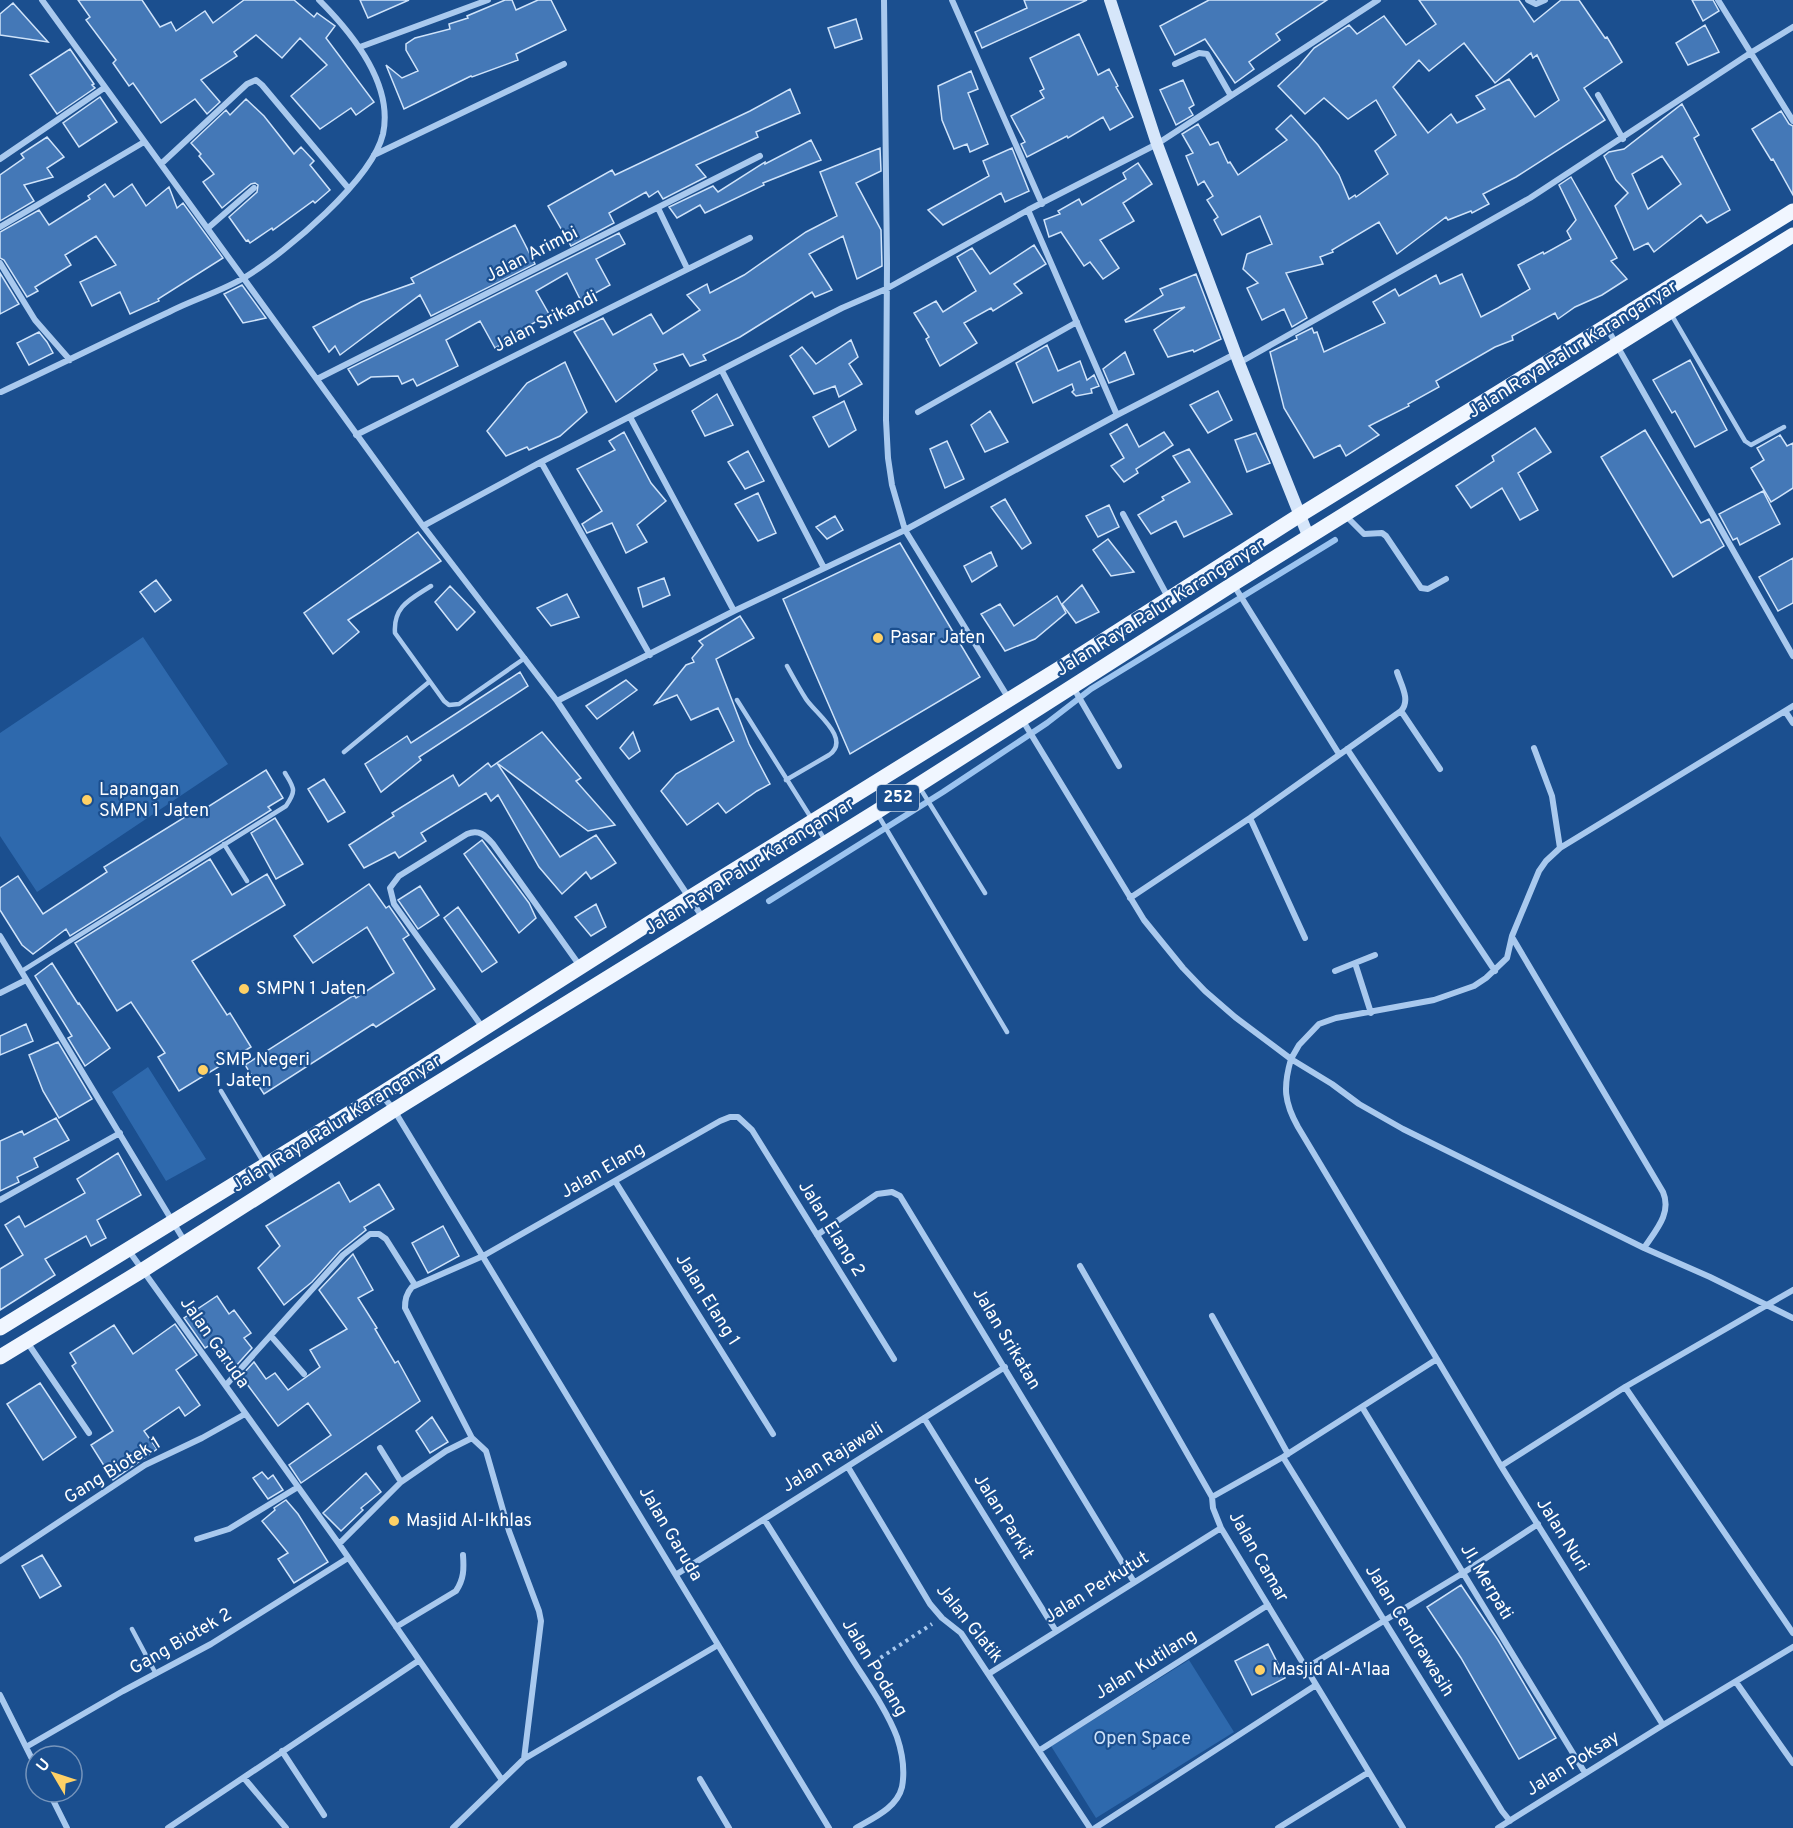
<svg xmlns="http://www.w3.org/2000/svg" width="1793" height="1828" font-family="Overpass,sans-serif">
<style>
.green{fill:#2e69ad}
.lines{fill:none;stroke-linecap:round;stroke-linejoin:round}
.stream{stroke:#9cc4f0;stroke-width:6}
.building{fill:#4478b7;stroke:#cfe3fa;stroke-width:1.5;fill-rule:evenodd}
.path{stroke:#a9c9ee;stroke-width:4;stroke-dasharray:3 4.5;stroke-linecap:butt}
.lane{stroke:#a9c9ee;stroke-width:4.5}
.street{stroke:#a9c9ee;stroke-width:6}
.secondary{stroke:#d6e6fa;stroke-width:12}
.primary{stroke:#f0f6ff;stroke-width:15}
.poi-dot{fill:#ffd166;stroke:#1b4f8f;stroke-width:2}
.labels{text-anchor:middle;dominant-baseline:central;stroke-width:4.5;stroke-linejoin:round;paint-order:stroke}
.shield{fill:#1b4f8f;stroke:#bbcadd;stroke-width:1.5}
.shield-label{font-size:16px;font-weight:bold;fill:#fff}
.street-label{font-size:18px;fill:#fff;stroke:#1b4f8f}
.poi-label{font-size:18px;fill:#fff;stroke:#1b4f8f;text-anchor:start}
.park-label{font-size:18px;fill:#cfe3fa;stroke:#1b4f8f}
</style>
<rect width="100%" height="100%" fill="#1b4f8f"/>
<path class="green" d="M143 637 228 764 37 892 0 836V733Z
M148 1067 206 1159 166 1181 112 1092Z
M1189 1660 1234 1732 1096 1818 1051 1746Z"/>
<g class="lines">
<path class="stream" d="M769 901 943 792 1047 723 1091 689 1335 540"/>
</g>
<path class="building" d="M78 0H142L160 27 171 22 176 31 205 11 213 23 244 0H294L314 17 317 13 335 26 326 38 374 102 356 115 351 108 320 129 291 96 327 65 300 38 282 58 256 35 234 52 237 56 201 80 220 102 207 114 195 99 161 123 133 83 129 86 113 63 116 60 86 20 90 17Z
M360 0H409L368 18Z
M505 0H512L516 10 538 0H551L566 30 516 54 518 60 472 77 471 76 404 109 386 65 402 78 418 71 406 50V44L415 38 450 29 449 24 468 18 467 16Z
M1024 0H1087L982 48 975 32 1027 8Z
M1209 0H1327L1276 34 1280 40 1249 62 1254 69 1235 83 1205 39 1175 55 1160 26Z
M1419 0H1519L1534 22 1561 0H1579L1605 38 1607 37 1622 62 1584 88 1605 120 1516 177 1483 194 1489 204 1472 213 1471 211 1448 220 1446 217 1397 254 1379 222 1332 250 1333 252 1320 257 1323 264 1286 273 1307 318 1292 327 1284 309 1262 320 1247 288 1258 283 1243 269 1247 254 1272 244 1260 216 1222 235 1214 220 1218 217 1207 200 1213 196 1204 181 1198 185 1186 156 1193 153 1182 134 1198 124 1210 145 1218 142 1228 163 1230 162 1238 175 1287 140 1276 129 1291 115 1318 145 1339 175 1349 199 1355 195 1356 197 1388 174 1375 151 1396 135 1376 100 1348 119 1324 98 1305 114 1278 86 1299 66 1314 48 1349 25 1357 34 1384 16 1406 45 1436 24ZM1464 43 1495 83 1531 53 1533 58 1537 55 1559 100 1535 117 1509 79 1476 96 1485 109 1457 123 1451 114 1428 133 1393 87 1419 60 1429 71Z
M1692 0H1713L1719 11 1703 21Z
M13 3 48 42 0 35V14Z
M856 19 862 39 835 48 828 28Z
M1705 25 1719 52 1688 65 1676 43Z
M1079 34 1098 75 1109 69 1118 86 1116 87 1133 117 1110 130 1103 117 1068 138 1067 136 1027 157 1021 144 1025 142 1011 116 1044 98 1040 91 1044 89 1030 58Z
M70 49 94 84 92 85 95 88 57 114 30 75Z
M971 71 978 89 968 93 988 144 970 152 967 144 954 149 942 120 938 86Z
M1183 80 1194 105 1189 108 1193 115 1176 125 1160 90Z
M790 89 800 113 756 132 758 137 696 165 706 177 663 199 658 191 649 197 646 192 609 213 614 223 571 246 548 206 612 170 615 175 750 111Z
M100 97 117 122 79 147 63 123Z
M246 99 264 116 294 154 301 147 314 161 310 165 330 190 315 203 313 201 273 230 272 228 250 243 248 240 246 241 229 217 257 192 258 185 255 183 251 184 222 208 203 182 214 174 199 156 201 154 191 143 226 110 230 115Z
M1682 104 1699 135 1694 138 1730 210 1707 223 1701 215 1654 252 1648 243 1634 250 1615 206 1628 193 1616 180 1604 156 1609 152 1624 149ZM1662 156 1681 184 1648 209 1632 174Z
M1781 111 1789 124 1793 126V195L1773 159 1771 160 1752 129Z
M47 137 64 157 47 168 53 177 24 185 34 201 0 221V175L24 158 21 154Z
M811 140 821 160 763 183 764 185 705 213 700 205 677 218 669 207 713 186 718 192 765 162V164Z
M880 148 881 171 856 183 881 230 882 266 857 279 843 236 809 254 832 290 815 297 812 292 740 337 703 355 706 360 690 366 683 354 654 364 657 370 616 402 574 332 603 318 613 335 651 314 663 334 700 310 687 295 707 284 710 293 744 275 806 232 837 216 820 172Z
M1012 148 1029 191 1005 202 1001 193 943 225 928 210 989 176 983 161Z
M1138 163 1152 184 1123 203 1134 221 1100 240 1119 268 1103 279 1090 262 1084 266 1061 232 1049 237 1044 220 1060 214 1058 211 1079 199 1082 205 1126 179 1123 173Z
M1571 177 1617 258 1611 261 1627 279 1602 295 1575 307 1558 319 1555 313 1512 336 1513 340 1495 347 1436 381 1439 387 1408 404 1409 406 1369 426 1379 435 1346 456 1340 445 1314 458 1284 408 1270 352 1297 339 1296 336 1312 328 1314 333 1317 332 1324 352 1385 323 1373 302 1395 289 1399 296 1436 275 1440 284 1462 274 1481 317 1498 308 1530 289 1518 265 1543 252 1544 254 1571 239 1567 231 1576 220 1559 185Z
M105 184 114 197 132 184 146 206 169 187 177 208 183 203 223 258 158 299 159 301 130 314 120 292 92 306 80 282 116 265 96 236 65 255 71 265 35 287 38 291 27 297 4 260 0 258V232L39 210 49 225 90 199 88 196Z
M515 225 535 264 431 316 420 295 340 355 335 346 329 352 313 327 361 302 414 283 411 278Z
M619 233 625 244 596 259 610 285 581 301 567 273 536 291 549 314 520 331 521 333 495 348 480 321 446 340 458 366 417 386 413 379 402 384 398 376 371 377 358 385 348 369Z
M1034 245 1046 264 1014 284 1022 293 993 311 991 308 964 323 977 343 940 366 926 339 929 337 914 313 936 301 943 312 976 291 957 257 972 248 990 274Z
M0 273 19 304 0 314Z
M1196 274 1221 339 1194 352 1193 350 1168 357 1154 330 1185 307 1126 322 1125 320 1163 295 1160 289Z
M242 285 266 318 243 323 224 294Z
M39 332 47 342 53 353 29 365 17 343Z
M851 340 858 357 849 364 862 384 839 397 835 386 814 394 790 356 802 347 816 364Z
M1047 345 1058 371 1080 361 1087 380 1094 375 1099 386 1091 389 1092 393 1076 396 1072 392 1074 390 1072 384 1033 403 1016 363Z
M1125 352 1134 374 1109 383 1103 369Z
M1690 360 1727 430 1695 447 1675 411 1672 413 1653 380Z
M565 362 587 412 560 436 529 450 527 447 506 456 487 431 527 383Z
M1218 391 1232 420 1208 433 1190 405Z
M717 394 733 425 705 436 692 411Z
M844 401 856 430 829 447 813 417Z
M990 411 1008 442 985 452 971 425Z
M1127 424 1139 447 1164 432 1173 445 1136 469 1138 473 1124 482 1111 466 1124 458 1110 434Z
M1535 428 1551 452 1518 473 1538 510 1520 520 1502 488 1471 508 1456 486 1494 461 1492 456Z
M1645 430 1701 523 1709 519 1724 546 1673 577 1601 457Z
M624 432 651 483 666 501 637 525 647 542 626 553 612 523 587 533 582 524 602 511 577 469 615 450 609 441Z
M1256 433 1270 463 1247 472 1235 440Z
M1780 435 1787 446 1793 443V488L1771 502 1751 468 1764 460 1757 448Z
M947 441 964 479 945 488 930 449Z
M1189 449 1232 514 1184 537 1176 521 1151 534 1138 515 1164 500 1162 497 1190 482 1173 456Z
M748 451 764 481 745 489 728 462Z
M1763 491 1780 524 1740 545 1737 538 1733 540 1719 514Z
M758 493 776 533 758 541 735 504Z
M1005 499 1031 543 1022 549 991 507Z
M1109 505 1119 527 1098 537 1086 516Z
M835 516 843 530 827 539 816 527Z
M418 532 441 561 348 620 359 632 333 654 304 613Z
M1108 539 1134 572 1111 576 1093 550Z
M900 543 980 677 850 754 783 599Z
M991 552 997 566 972 582 964 566Z
M1793 558V603L1778 611 1759 577Z
M664 578 670 595 643 607 638 588Z
M156 580 171 600 155 612 140 592Z
M1082 585 1099 612 1076 623 1062 604Z
M450 586 475 612 457 630 435 602Z
M567 594 579 617 551 626 537 608Z
M1057 596 1066 613 1035 639 1005 651 981 614 1000 604 1014 626Z
M740 616 754 638 716 659 749 744 770 784 757 791 726 813 718 803 687 825 661 791 676 774 734 741 718 708 691 720 677 695 655 704 686 665 694 662 692 658 703 645 699 641Z
M520 672 528 686 419 757 421 760 381 792 365 764 407 736 411 743Z
M626 680 637 690 597 719 586 706Z
M542 732 581 778 576 781 615 825 588 831 497 763 560 857 596 835 616 863 591 879 586 872 562 894 539 867 498 795 491 801 486 793 421 833 426 841 399 858 395 852 364 868 349 845 394 816 392 813 453 775 459 786 488 763 491 767Z
M633 732 640 751 629 759 620 748Z
M266 770 283 798 268 807 271 810 70 936 66 929 33 954 22 945 0 910V888L18 876 43 914 107 872 104 867 201 807 203 810Z
M324 779 345 812 328 822 308 789Z
M275 818 303 864 276 879 251 833Z
M482 840 529 903 536 918 519 933 464 854Z
M210 859 232 895 267 874 285 905 192 961 227 1015 230 1013 251 1047 179 1091 158 1057 165 1053 131 1002 117 1011 75 943Z
M369 884 386 908 389 906 409 935 403 939 435 989 376 1027 373 1024 264 1094 245 1065 354 995 356 998 394 973 367 927 313 963 294 936Z
M420 886 439 915 418 929 398 900Z
M596 904 606 927 591 936 575 917Z
M458 907 497 962 482 972 444 918Z
M52 963 78 1004 79 1003 110 1048 85 1066 68 1038 72 1036 35 976Z
M26 1024 33 1041 0 1055V1036Z
M58 1042 92 1099 59 1118 43 1091 29 1055Z
M56 1118 69 1140 34 1158 38 1167 17 1177 19 1182 0 1191V1141L22 1131 24 1135Z
M118 1153 141 1195 97 1220 106 1238 91 1246 86 1236 45 1259 55 1275 0 1310V1269L23 1255 5 1225 19 1216 25 1227 85 1193 77 1179Z
M339 1182 350 1202 379 1184 394 1209 364 1227 366 1230 340 1251 312 1282 284 1305 258 1268 280 1246 266 1226Z
M443 1226 459 1256 428 1273 412 1243Z
M353 1254 373 1290 358 1298 377 1328 375 1329 395 1363 398 1361 420 1401 301 1483 289 1465 331 1435 308 1403 278 1426 241 1376 254 1362 266 1379 275 1373 288 1390 320 1367 310 1350 347 1329 319 1290Z
M217 1296 229 1314 234 1310 251 1333 244 1338 252 1348 234 1368 232 1365 228 1368 210 1345 205 1348 184 1318Z
M175 1324 197 1355 176 1370 200 1405 185 1416 179 1407 144 1431 157 1449 113 1480 91 1445 113 1431 72 1366 76 1363 70 1353 114 1325 133 1354Z
M40 1383 76 1437 43 1460 7 1404Z
M432 1417 448 1442 430 1453 416 1431Z
M262 1472 268 1479 273 1475 283 1490 268 1499 253 1478Z
M366 1473 381 1492 361 1508 363 1510 341 1531 323 1513Z
M286 1500 298 1514 328 1562 294 1583 278 1559 288 1553 262 1521 275 1510 274 1508Z
M42 1555 61 1586 40 1598 22 1566Z
M1461 1585 1498 1640 1556 1738 1519 1759 1461 1658 1427 1607Z
M1268 1644 1285 1678 1252 1695 1235 1661Z"/>
<g class="lines">
<path class="path" d="M868 1666 932 1624"/>
<path class="lane" d="M1671 314 1745 441 1751 445 1784 427
M431 586C411 599 393 606 395 633L444 701 449 705 459 704 525 658
M737 700 825 840
M344 752 429 682
M786 780 829 755C852 739 815 713 806 699 799 688 793 677 787 666
M920 788 985 893
M878 815 1007 1032
M224 844 247 881
M22 971 286 806C297 790 294 788 285 773
M221 1091 275 1182
M132 1629 156 1674"/>
<path class="street" d="M42 0 423 526 557 701 703 918
M884 0 887 263 886 420 888 458 892 485 905 530 1009 699
M952 0 1042 204
M1528 0 1536 4 1545 0
M1718 0 1793 121
M360 47 488 0
M1175 64 1199 53 1207 54 1231 96
M1598 95 1623 139
M374 155 564 64
M0 159 104 88
M161 164 247 84 256 80 262 85 349 189
M658 208 687 268
M1028 210 1117 415
M0 227 144 142
M208 228 254 188
M0 263 35 320 70 360
M1607 328 1793 656
M1239 363 1530 198 1752 52 1793 27
M722 371 824 568
M317 379 760 156
M1 392C57 366 113 338 169 312 194 299 223 291 247 276 287 251 372 180 383 134 394 83 351 32 319 0
M918 412 1077 322
M630 417 734 611
M356 435 750 238
M541 462 650 655
M1123 514 1169 599
M1346 516 1364 534 1382 533 1386 536 1421 588 1428 589 1446 579
M423 526 541 462 842 308 886 289 1028 210 1157 144 1378 0
M1233 584 1339 754
M1073 687 1119 766
M557 701 734 611 905 530 1117 415 1235 354
M1793 706 1560 848 1546 861 1539 871 1512 936 1507 958 1486 978 1474 986 1434 1000 1336 1018 1319 1024 1299 1045 1291 1059 1332 1084 1359 1104 1403 1129 1644 1248 1710 1277 1793 1318
M1401 711 1440 769
M1785 711 1793 723
M1023 721 1144 920 1183 968 1205 991 1235 1017 1291 1059C1283 1087 1284 1102 1298 1127L1501 1466 1663 1725
M1534 748 1552 796 1560 848
M1347 749 1495 971
M1250 818 1305 938
M1130 898 1250 818 1401 711C1411 700 1401 685 1397 672
M0 936 185 1242
M1512 937 1663 1192C1672 1213 1656 1230 1644 1248
M1355 963 1371 1013
M1335 971 1375 955
M0 993 26 980
M483 1028 394 904 390 888 399 876 467 834C479 829 485 835 493 844L580 966
M381 1094 394 1110 829 1828
M615 1181 773 1434
M0 1200 120 1133
M817 1235 877 1194 892 1192 900 1196 1134 1582
M129 1251 339 1544 502 1780
M1080 1266 1212 1497 1213 1508 1221 1528 1403 1828
M1212 1316 1288 1454
M271 1336 304 1374
M27 1342 89 1433
M226 1385 343 1255 370 1234H379L386 1239 415 1285
M1625 1387 1793 1633
M1362 1407 1585 1773
M924 1418 1056 1631
M380 1448 401 1482
M1283 1457 1502 1811 1510 1821
M1501 1466 1625 1387 1793 1290
M848 1467 930 1604 942 1618 961 1633 1090 1828
M1212 1497 1283 1457 1437 1359
M764 1519C792 1564 821 1609 849 1654 865 1680 886 1708 897 1737 902 1752 905 1771 902 1787 897 1808 873 1818 856 1828
M197 1539 229 1529 298 1487
M339 1544 401 1482 446 1451 472 1438
M0 1561 145 1465 202 1438 245 1414
M677 1574 1005 1367
M396 1627 456 1591C464 1579 464 1569 463 1555
M1306 1668 1463 1573 1538 1524
M990 1673 1221 1528
M1736 1682 1793 1763
M0 1695 36 1767
M26 1747 123 1691 211 1644 348 1558
M1040 1750 1268 1605
M282 1751 324 1815
M524 1759 541 1621 539 1611 509 1531 486 1451 472 1438 405 1308C405 1300 406 1294 412 1287L483 1256 720 1121 730 1117H738L752 1130 894 1359
M244 1778 286 1828
M700 1779 729 1828
M49 1792 67 1828
M168 1828 418 1661
M453 1828 524 1759 718 1645
M1095 1828 1316 1685
M1278 1828 1369 1772
M1498 1828 1663 1725 1793 1647"/>
<path class="secondary" d="M1110 0 1157 144 1239 363 1309 538"/>
<path class="primary" d="M0 1328 381 1094 689 898 1060 668 1300 515 1793 211
M0 1357 143 1270 394 1110 876 812 1233 584 1793 235"/>
</g>
<g class="poi-dot">
<circle cx="878" cy="638" r="6"/>
<circle cx="87" cy="800" r="6"/>
<circle cx="244" cy="989" r="6"/>
<circle cx="203" cy="1070" r="6"/>
<circle cx="394" cy="1521" r="6"/>
<circle cx="1260" cy="1670" r="6"/>
</g>
<g class="labels">
<rect class="shield" x="877" y="785" width="42" height="26" rx="4.5"/>
<g class="shield-label">
<text x="898" y="798">252</text>
</g>
<g class="street-label">
<text transform="translate(532 255) rotate(-27)">Jalan Arimbi</text>
<text transform="translate(546 322) rotate(-27)">Jalan Srikandi</text>
<text transform="translate(1573 350) rotate(-32)">Jalan Raya Palur Karanganyar</text>
<text transform="translate(1161 608) rotate(-32)">Jalan Raya Palur Karanganyar</text>
<text transform="translate(750 867) rotate(-32)">Jalan Raya Palur Karanganyar</text>
<text transform="translate(337 1124) rotate(-32)">Jalan Raya Palur Karanganyar</text>
<text transform="translate(603 1171) rotate(-30)">Jalan Elang</text>
<text transform="translate(831 1229) rotate(58)">Jalan Elang 2</text>
<text transform="translate(707 1300) rotate(58)">Jalan Elang 1</text>
<text transform="translate(1006 1339) rotate(59)">Jalan Srikatan</text>
<text transform="translate(214 1343) rotate(55)">Jalan Garuda</text>
<text transform="translate(833 1458) rotate(-32)">Jalan Rajawali</text>
<text transform="translate(113 1471) rotate(-32)">Gang Biotek 1</text>
<text transform="translate(1003 1517) rotate(58)">Jalan Parkit</text>
<text transform="translate(670 1534) rotate(59)">Jalan Garuda</text>
<text transform="translate(1562 1535) rotate(58)">Jalan Nuri</text>
<text transform="translate(1258 1557) rotate(60)">Jalan Camar</text>
<text transform="translate(1486 1582) rotate(59)">Jl. Merpati</text>
<text transform="translate(1097 1588) rotate(-32)">Jalan Perkutut</text>
<text transform="translate(969 1624) rotate(51)">Jalan Glatik</text>
<text transform="translate(1409 1631) rotate(58)">Jalan Cendrawasih</text>
<text transform="translate(181 1642) rotate(-30)">Gang Biotek 2</text>
<text transform="translate(1146 1665) rotate(-32)">Jalan Kutilang</text>
<text transform="translate(874 1668) rotate(59)">Jalan Podang</text>
<text transform="translate(1573 1764) rotate(-32)">Jalan Poksay</text>
</g>
<g class="poi-label">
<text x="890" y="638">Pasar Jaten</text>
<text x="99" y="790">Lapangan<tspan x="99" dy="21">SMPN 1 Jaten</tspan></text>
<text x="256" y="989">SMPN 1 Jaten</text>
<text x="215" y="1060">SMP Negeri<tspan x="215" dy="21">1 Jaten</tspan></text>
<text x="406" y="1521">Masjid Al-Ikhlas</text>
<text x="1272" y="1670">Masjid Al-A'laa</text>
</g>
<g class="park-label">
<text x="1142" y="1739">Open Space</text>
</g>
</g>
<g transform="translate(54 1774) rotate(309)"><circle r="28" fill="#1b4f8f" stroke="#7695bc" stroke-width="1.5"/>
<path d="M0-4.5L10 22L0 15L-10 22Z" fill="#ffd166"/>
<text y="-9" font-size="16" font-weight="bold" text-anchor="middle" fill="#ffffff">U</text>
</g>
</svg>
